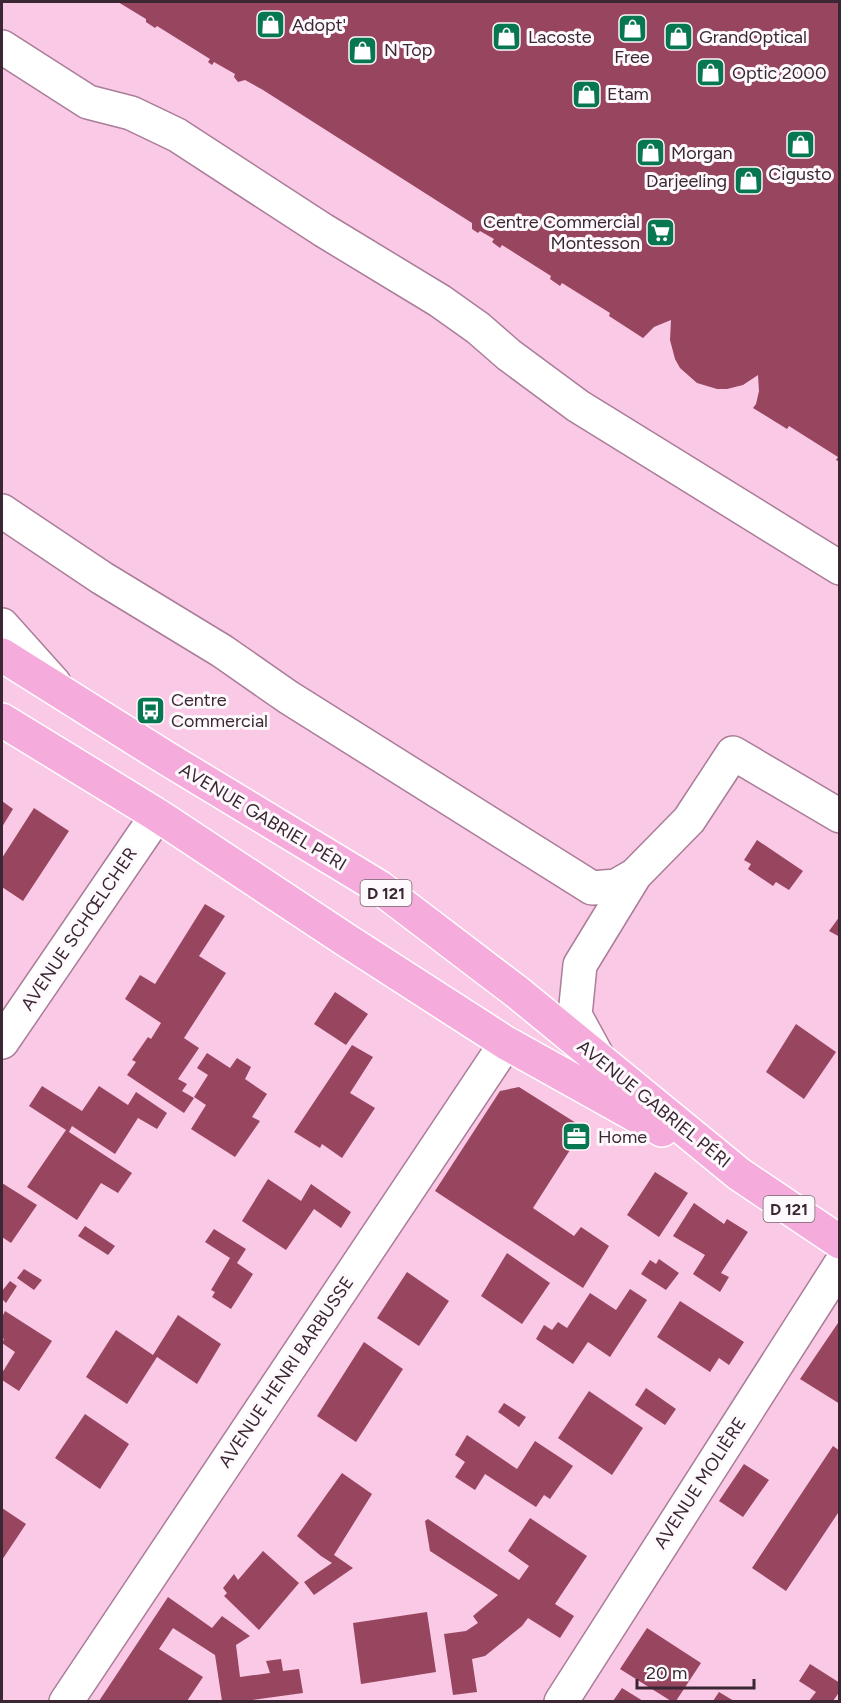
<svg xmlns="http://www.w3.org/2000/svg" width="841" height="1703" font-family="Figtree,sans-serif">
<style>
.building{fill:#98455f}
.lines{fill:none;stroke-linecap:round;stroke-linejoin:round}
.minor-casing{stroke:#aa7d98;stroke-width:36}
.major-casing{stroke:#fff;stroke-width:36}
.minor{stroke:#fff;stroke-width:33}
.major{stroke:#f5acdc;stroke-width:33}
.labels{text-anchor:middle;dominant-baseline:central;stroke-width:6;stroke-linejoin:round;paint-order:stroke}
.shield{fill:#fef9fc;stroke:#75666f;stroke-width:1.5}
.shield-label{font-size:16px;font-weight:bold;fill:#3a2733}
.poi-label{font-size:18px;fill:#3a2733;stroke:#fef9fc;text-anchor:start}
.street-label{font-size:18px;fill:#3a2733;stroke:#fef9fc}
</style>
<rect width="100%" height="100%" fill="#fac9e6"/>
<path class="building" d="M118 2H840V462L836 460 838 457 789 426 787 429 753 408 756 404 759 391 758 375 743 385 727 389H717L697 383 680 368 675 359 670 340 671 320 654 327 643 338 609 316 610 313 562 283 560 286 550 279 551 276 502 245 500 248 492 242 494 239 480 231 478 233 472 229V223L263 90 245 80 238 82 234 77 235 74 214 62 212 65 208 62 210 59 157 26 155 28 146 22V19Z
M2 801 13 809 2 827Z
M34 808 69 831 23 901 2 887V858Z
M757 840 803 871 789 890 776 882 773 886 748 869 751 864 744 860Z
M205 904 225 916 199 956 226 973 184 1038 199 1048 178 1079 187 1084 182 1091 194 1098 184 1113 127 1075 136 1062 132 1060 148 1037 151 1039 161 1023 125 999 140 975 155 984Z
M840 916V937L829 931Z
M335 992 368 1014 346 1045 314 1024Z
M796 1024 836 1052 804 1099 766 1072Z
M352 1045 373 1057 350 1093 375 1108 342 1158 322 1144 320 1148 294 1132Z
M207 1053 230 1068 237 1058 251 1067 245 1079 267 1094 252 1117 260 1121 235 1157 191 1129 206 1105 194 1097 208 1075 197 1068Z
M42 1086 82 1111 99 1086 128 1105 136 1092 167 1113 157 1129 138 1118 115 1154 72 1126 69 1132 132 1173 118 1193 101 1183 77 1220 27 1187 66 1130 29 1106Z
M519 1087 584 1128 533 1208 574 1236 581 1227 609 1246 583 1288 435 1191 500 1091Z
M655 1172 688 1193 659 1237 627 1215Z
M268 1179 301 1201 311 1184 351 1212 341 1228 314 1209 286 1250 242 1221Z
M2 1183 37 1205 11 1243 2 1237Z
M694 1203 724 1224 727 1219 748 1232 721 1273 729 1277 720 1292 693 1274 705 1255 673 1236Z
M85 1226 115 1246 108 1255 78 1236Z
M214 1229 246 1249 237 1263 253 1274 231 1309 212 1297 215 1292 211 1290 230 1258 205 1242Z
M507 1253 550 1283 522 1324 481 1296Z
M659 1259 679 1273 666 1290 641 1274 650 1260 656 1264Z
M24 1269 42 1280 34 1290 17 1278Z
M407 1272 449 1301 419 1346 377 1318Z
M10 1281 17 1286 6 1303 2 1299V1291Z
M630 1289 647 1300 610 1357 588 1342 573 1364 536 1339 544 1325 552 1330 558 1322 567 1328 590 1293 616 1310Z
M680 1301 744 1342 729 1365 719 1358 710 1372 657 1337Z
M5 1311 52 1341 19 1391 2 1380V1373L15 1352 2 1343 4 1339 2 1338V1317Z
M178 1315 221 1344 197 1384 157 1357 127 1404 86 1377 116 1330 153 1355Z
M840 1320V1404L800 1379Z
M364 1342 403 1369 356 1442 317 1416Z
M646 1388 676 1409 665 1425 635 1405Z
M589 1391 643 1428 612 1475 558 1438Z
M504 1403 526 1417 519 1427 498 1412Z
M85 1414 129 1444 100 1489 55 1458Z
M467 1435 517 1469 535 1441 573 1466 550 1499 544 1495 536 1507 485 1474 475 1490 455 1477 465 1462 455 1455Z
M833 1446 840 1451V1510L786 1591 752 1568Z
M744 1464 769 1480 743 1517 719 1501Z
M342 1473 372 1494 334 1555 353 1568 314 1595 304 1582 332 1563 321 1556 297 1536Z
M2 1508 26 1524 2 1560Z
M530 1518 587 1556 555 1604 574 1616 560 1638 528 1618 522 1626 485 1656 472 1659 477 1692 453 1695 444 1634 466 1631 478 1623 473 1616 498 1595 430 1551 425 1521 428 1519 519 1580 529 1566 508 1551Z
M263 1551 299 1583 259 1630 224 1596 227 1593 223 1588 234 1574 238 1580Z
M168 1597 212 1628 222 1616 250 1636 236 1645 240 1677 270 1673 266 1661 281 1659 283 1671 299 1669 303 1693 245 1701H222L215 1655 173 1628 159 1649 203 1677 187 1701H99Z
M427 1612 436 1672 361 1684 353 1623Z
M647 1628 701 1663 676 1701H671L620 1669Z
M810 1664 840 1683V1691L833 1701H809L816 1692 799 1681Z
M622 1688 643 1701H613Z
M719 1692 734 1701H713Z"/>
<g class="lines">
<defs>
<path id="minor" d="M2 47 88 102 131 113 177 135 323 230 440 301 478 328 509 355 578 406 840 568
M2 511 102 578 222 651 288 697 592 888 616 886 635 875 689 820 733 753 840 816
M2 625 54 683
M2 1042 157 815
M599 1059 575 1015 580 965 635 875
M66 1702 506 1043
M561 1702 840 1265"/>
<path id="major" d="M2 655 166 758 379 887 517 992 739 1174 840 1242
M2 720 157 815 346 940 506 1043 662 1130"/>
</defs>
<use href="#minor" class="minor-casing"/>
<use href="#major" class="major-casing"/>
<use href="#minor" class="minor"/>
<use href="#major" class="major"/>
</g>
<defs>
<symbol id="shop-square" viewBox="-11 -11 22 22"><rect x="-9" y="-9" width="18" height="18" rx="4" fill="#077752" stroke="#fef9fc"/><path d="M-5-2.5h2.3a2.7 3.5 0 0 1 5.4 0H5L5.5 6h-11ZM-1.5-2.5h3a1.5 2.3 0 0 0-3 0Z" fill="#fff"/></symbol>
<symbol id="supermarket-square" viewBox="-11 -11 22 22"><rect x="-9" y="-9" width="18" height="18" rx="4" fill="#077752" stroke="#fef9fc"/><path d="M-6-5.5h2.5l.6 2H6L4.5 2H-2.5L-4.4-4H-6ZM-1.5 3.2a1.3 1.3 0 1 0 .1 0ZM3 3.2a1.3 1.3 0 1 0 .1 0Z" fill="#fff"/></symbol>
<symbol id="bus-square" viewBox="-11 -11 22 22"><rect x="-9" y="-9" width="18" height="18" rx="4" fill="#077752" stroke="#fef9fc"/><path d="M-5-6H5V4H4V6H2V4H-2V6H-4V4H-5ZM-3.5-4V0h7V-4ZM-3.5 1.2v1.5H-2V1.2ZM2 1.2v1.5H3.5V1.2Z" fill="#fff"/></symbol>
<symbol id="office-square" viewBox="-11 -11 22 22"><rect x="-9" y="-9" width="18" height="18" rx="4" fill="#077752" stroke="#fef9fc"/><path d="M-6-3h4V-5.5h4V-3h4V5H-6ZM-1-4.5V-3h2v-1.5ZM-6 0V1H6V0Z" fill="#fff"/></symbol>
</defs>
<g fill-rule="evenodd">
<use href="#shop-square" x="254" y="8" width="33" height="33"/>
<use href="#shop-square" x="616" y="12" width="33" height="33"/>
<use href="#shop-square" x="490" y="20" width="33" height="33"/>
<use href="#shop-square" x="662" y="20" width="33" height="33"/>
<use href="#shop-square" x="346" y="34" width="33" height="33"/>
<use href="#shop-square" x="694" y="56" width="33" height="33"/>
<use href="#shop-square" x="570" y="78" width="33" height="33"/>
<use href="#shop-square" x="784" y="128" width="33" height="33"/>
<use href="#shop-square" x="634" y="136" width="33" height="33"/>
<use href="#shop-square" x="732" y="164" width="33" height="33"/>
<use href="#supermarket-square" x="644" y="216" width="33" height="33"/>
<use href="#bus-square" x="134" y="694" width="33" height="33"/>
<use href="#office-square" x="560" y="1120" width="33" height="33"/>
</g>
<g class="labels">
<g class="shield">
<rect x="360.5" y="880" width="51" height="26" rx="4.5"/>
<rect x="763.5" y="1196" width="51" height="26" rx="4.5"/>
</g>
<g class="shield-label">
<text x="386" y="893">D 121</text>
<text x="789" y="1209">D 121</text>
</g>
<g class="poi-label">
<text x="292" y="25">Adopt'</text>
<text x="528" y="37">Lacoste</text>
<text x="699" y="37">GrandOptical</text>
<text x="384" y="50">N Top</text>
<text x="632" y="57" text-anchor="middle">Free</text>
<text x="732" y="73">Optic 2000</text>
<text x="607" y="94">Etam</text>
<text x="671" y="153">Morgan</text>
<text x="800" y="174" text-anchor="middle">Cigusto</text>
<text x="727" y="181" text-anchor="end">Darjeeling</text>
<text x="640" y="222" text-anchor="end">Centre Commercial<tspan x="640" dy="21">Montesson</tspan></text>
<text x="171" y="700">Centre<tspan x="171" dy="21">Commercial</tspan></text>
<text x="598" y="1137">Home</text>
</g>
<g class="street-label">
<text transform="translate(263 817) rotate(31)">AVENUE GABRIEL PÉRI</text>
<text transform="translate(79 929) rotate(-56)">AVENUE SCHŒLCHER</text>
<text transform="translate(654 1104) rotate(39)">AVENUE GABRIEL PÉRI</text>
<text transform="translate(286 1372) rotate(-56)">AVENUE HENRI BARBUSSE</text>
<text transform="translate(700 1483) rotate(-57)">AVENUE MOLIÈRE</text>
</g>
</g>
<rect width="841" height="1703" fill="none" stroke="#3a2733" stroke-width="6"/>
<path d="M637 1679v9h117v-9" fill="none" stroke="#3a2733" stroke-width="3"/>
<text x="646" y="1679" font-size="18" fill="#3a2733" stroke="#fef9fc" stroke-width="4.5" paint-order="stroke">20 m</text>
</svg>
